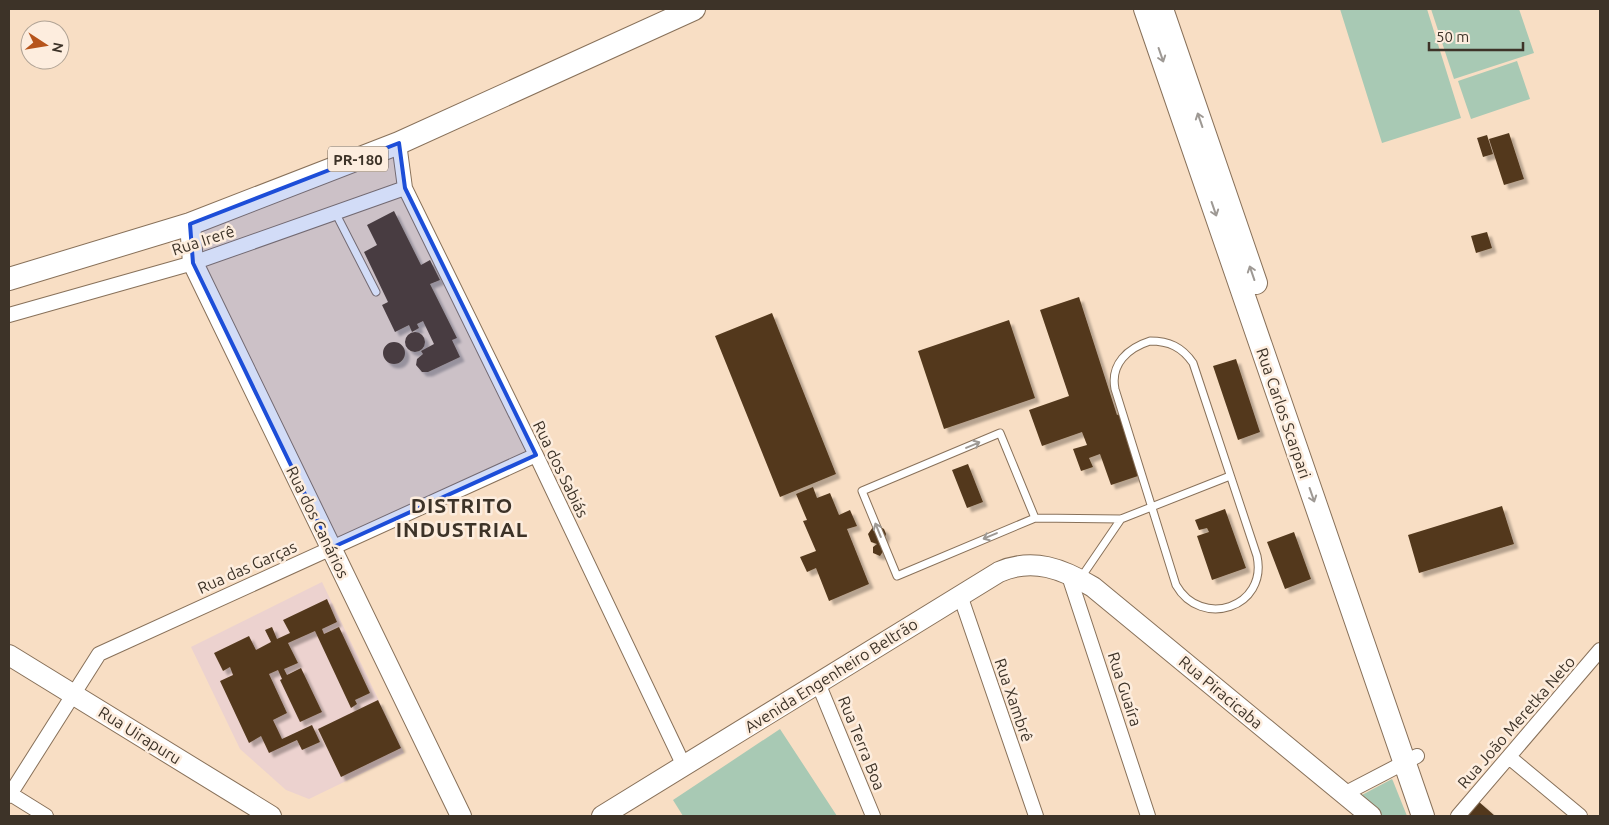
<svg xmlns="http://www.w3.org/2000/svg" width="1609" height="825" font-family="Ubuntu,sans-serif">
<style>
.education{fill:#ecd2cf}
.green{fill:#a8c9b4}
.building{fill:#53391d;filter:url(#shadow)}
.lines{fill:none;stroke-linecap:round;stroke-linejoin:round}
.lane-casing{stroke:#88715a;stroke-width:9}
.street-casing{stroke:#88715a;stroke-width:16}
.secondary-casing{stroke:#88715a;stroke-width:22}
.primary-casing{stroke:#88715a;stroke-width:24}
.lane{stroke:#fff;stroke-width:7}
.street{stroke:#fff;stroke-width:14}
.secondary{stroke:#fff;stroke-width:20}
.primary{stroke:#fff;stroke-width:22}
.oneway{stroke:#9e9994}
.marked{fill:#1d4ed8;fill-opacity:0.2;stroke:#1d4ed8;stroke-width:4;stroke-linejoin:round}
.labels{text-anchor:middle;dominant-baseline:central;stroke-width:5;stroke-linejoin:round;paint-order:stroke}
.shield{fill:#fdedde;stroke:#776b5f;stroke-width:1}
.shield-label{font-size:15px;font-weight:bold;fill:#3d3328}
.street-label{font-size:16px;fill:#3d3328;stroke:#fdedde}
.district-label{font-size:21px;font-weight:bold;letter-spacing:1px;fill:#3d3328;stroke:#fdedde}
</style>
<defs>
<filter id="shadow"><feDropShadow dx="4.5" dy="4.5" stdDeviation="1" flood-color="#0004"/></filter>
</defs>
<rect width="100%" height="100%" fill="#f8dec4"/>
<path class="education" d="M322 582 404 753 309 799 286 790 240 749 191 647Z"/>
<path class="green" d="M1340 9H1427L1461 118 1382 143Z
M1431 9H1519L1534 53 1454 79Z
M1517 61 1530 99 1471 119 1458 81Z
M780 729 837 816H683L673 800Z
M1392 779 1393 781 1407 816H1380L1360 796Z"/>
<path class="building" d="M1509 133 1524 179 1504 185 1489 139Z
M1487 135 1493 154 1483 157 1477 138Z
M394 211 421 265 430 260 440 280 430 284 457 338 452 340 460 357 428 372H422L416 365 417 359 423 354 421 351 434 344 423 321 417 324 419 328 412 332 409 325 395 332 382 305 388 302 364 252 377 245 367 225Z
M1487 232 1492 248 1476 253 1471 236Z
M1079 297 1117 415 1120 414 1141 475 1111 485 1100 454 1089 458 1093 467 1081 471 1073 449 1087 445 1082 432 1042 446 1029 410 1069 396 1040 310Z
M772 313 836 474 780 497 715 336Z
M1009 320 1035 398 944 429 918 351Z
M405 342a10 10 0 1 1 20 0a10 10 0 1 1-20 0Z
M383 353a11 11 0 1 1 22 0a11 11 0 1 1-22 0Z
M1236 359 1260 432 1238 440 1213 366Z
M968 464 983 502 967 508 952 470Z
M813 487 817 498 830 493 839 515 850 510 857 526 847 529 869 584 829 601 816 568 807 572 800 557 816 551 803 521 807 520 796 494Z
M1502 506 1514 544 1419 573 1408 535Z
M1225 509 1246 568 1212 580 1197 536 1209 532 1207 528 1199 530 1195 520Z
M879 526 884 529 886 534 884 540 879 544 884 550 880 556 873 553V547L877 544 871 542 868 534 873 527Z
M1294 532 1311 579 1285 589 1267 542Z
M327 599 337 622 322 629 324 634 339 627 370 693 355 700 357 704 351 708 315 631 288 643 298 663 284 669 287 675 301 668 322 712 300 722 280 680 282 679 278 670 269 674 287 713 273 720 282 739 312 725 320 742 302 750 297 740 269 753 261 736 249 743 220 681 233 675 230 667 223 671 214 653 249 636 256 650 271 642 265 630 272 627 277 639 290 633 283 620Z
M378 700 401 748 341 777 318 729Z
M1478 801 1495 816H1465Z"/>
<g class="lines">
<defs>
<path id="lane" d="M335 212 376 292
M1150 341C1169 341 1182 347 1193 363L1257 556C1268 608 1201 629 1176 585L1115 389C1110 364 1128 348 1150 341Z
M1035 518 1000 433 862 491 897 576 1035 518 1121 519 1230 476
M1080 579 1121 519"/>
<path id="street" d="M399 143 405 188 536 455 684 766
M9 315 193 263 405 188
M1068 573 1148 816
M960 595 1036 816
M818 683 873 816
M1509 757 1580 816
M9 793 46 816
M1344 794 1417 756
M9 796 99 654 536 455
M1458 816 1600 650"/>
<path id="secondary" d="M190 224 193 263 461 816
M9 655 271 816
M602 816 999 572C1033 557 1063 569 1093 587L1371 816"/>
<path id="primary" d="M1145 9 1423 816
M1162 9 1256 283
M9 279 190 224 399 143 694 9"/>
</defs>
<use href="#lane" class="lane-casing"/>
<use href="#street" class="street-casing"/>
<use href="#secondary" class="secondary-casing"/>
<use href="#primary" class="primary-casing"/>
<use href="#lane" class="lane"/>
<use href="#street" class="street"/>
<use href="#secondary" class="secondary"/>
<use href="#primary" class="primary"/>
</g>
<defs><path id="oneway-shaft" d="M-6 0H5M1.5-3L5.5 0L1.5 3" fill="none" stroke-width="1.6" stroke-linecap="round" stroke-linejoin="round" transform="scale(1.25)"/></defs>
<g class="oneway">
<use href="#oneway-shaft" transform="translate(1161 55) rotate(71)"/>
<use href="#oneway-shaft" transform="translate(1200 120) rotate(-109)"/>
<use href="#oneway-shaft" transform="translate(1214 209) rotate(71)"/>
<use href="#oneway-shaft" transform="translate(1252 273) rotate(-109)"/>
<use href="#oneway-shaft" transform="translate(973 445) rotate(-23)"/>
<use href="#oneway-shaft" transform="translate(1312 495) rotate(71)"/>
<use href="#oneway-shaft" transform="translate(878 530) rotate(-112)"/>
<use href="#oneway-shaft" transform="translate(990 536) rotate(157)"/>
</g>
<path class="marked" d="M399 143 405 188 536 455 331 548 193 263 190 224Z"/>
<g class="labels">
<rect class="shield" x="328" y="146.5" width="60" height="25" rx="4"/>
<g class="shield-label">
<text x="358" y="159">PR-180</text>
</g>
<g class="street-label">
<text transform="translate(203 240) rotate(-18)">Rua Irerê</text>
<text transform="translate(1284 413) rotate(71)">Rua Carlos Scarpari</text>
<text transform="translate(561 469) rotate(64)">Rua dos Sabiás</text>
<text transform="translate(318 522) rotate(64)">Rua dos Canários</text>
<text transform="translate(247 567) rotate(-24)">Rua das Garças</text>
<text transform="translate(831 675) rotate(-32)">Avenida Engenheiro Beltrão</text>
<text transform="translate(1125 689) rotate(72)">Rua Guaíra</text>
<text transform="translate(1221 692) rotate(40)">Rua Piracicaba</text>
<text transform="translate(1014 700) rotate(71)">Rua Xambrê</text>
<text transform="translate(1516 722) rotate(-49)">Rua João Meretka Neto</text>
<text transform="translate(140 735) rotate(32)">Rua Uirapuru</text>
<text transform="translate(862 743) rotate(68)">Rua Terra Boa</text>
</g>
<g class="district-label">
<text x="462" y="505">DISTRITO<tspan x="462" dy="24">INDUSTRIAL</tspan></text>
</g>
</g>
<rect width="1609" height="825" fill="none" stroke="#3d3328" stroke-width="20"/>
<g transform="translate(45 45) rotate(102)"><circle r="24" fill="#fdedde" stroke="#b0a395"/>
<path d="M0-4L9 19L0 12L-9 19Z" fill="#b6541b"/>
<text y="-8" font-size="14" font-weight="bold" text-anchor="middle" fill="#3d3328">N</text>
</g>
<path d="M1429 42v8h94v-8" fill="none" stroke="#3d3328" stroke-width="2.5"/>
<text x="1436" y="42" font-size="15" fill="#3d3328" stroke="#fdedde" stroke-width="4" paint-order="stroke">50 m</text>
</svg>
